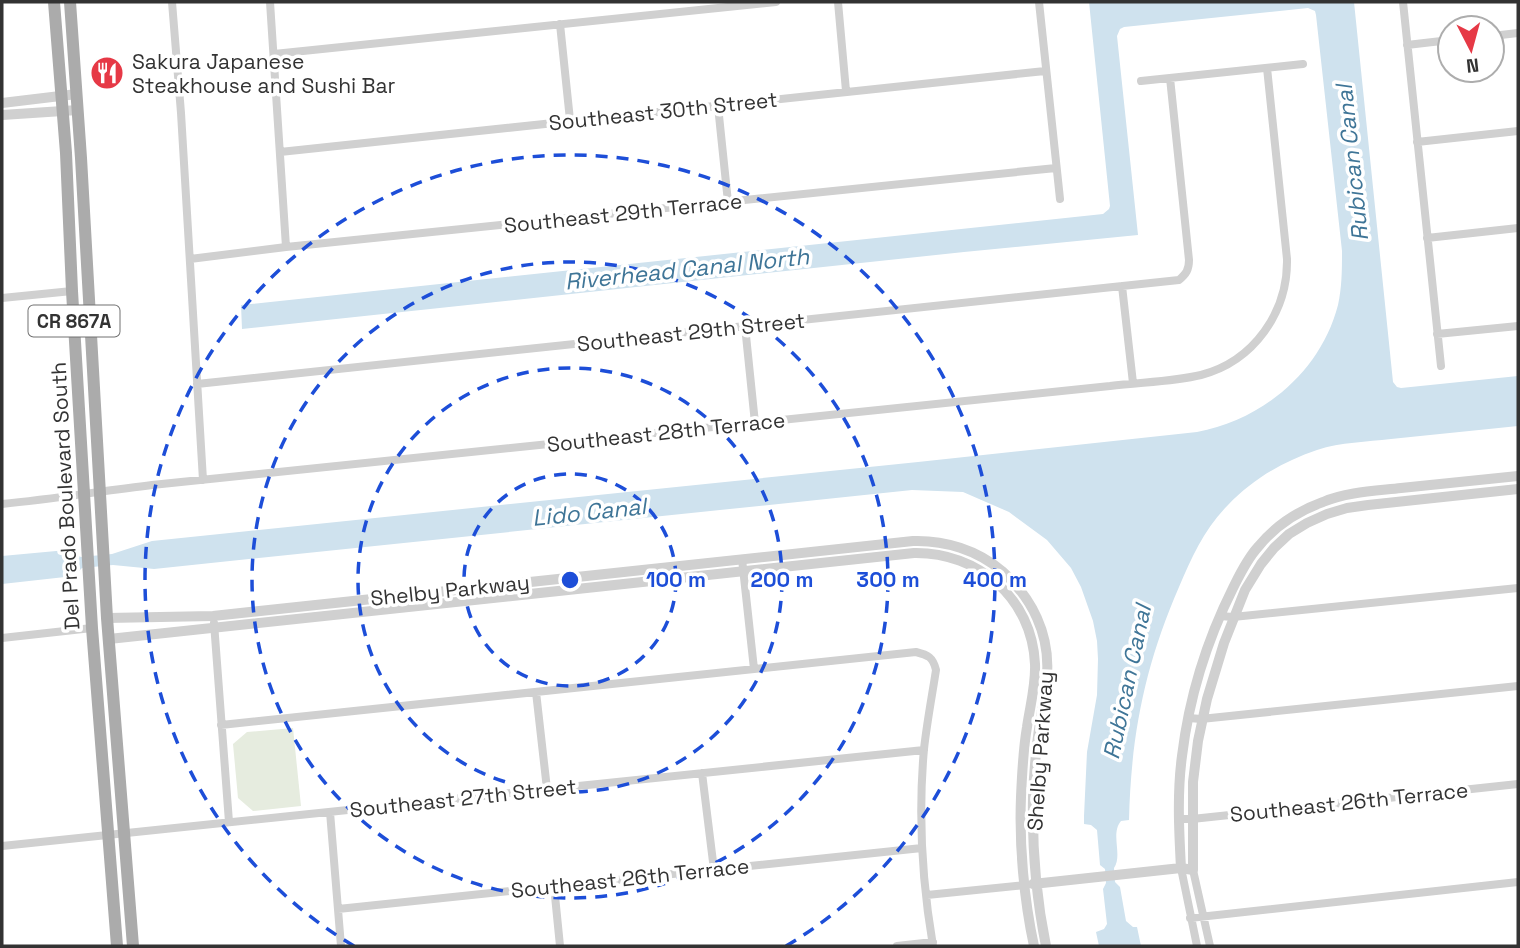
<svg xmlns="http://www.w3.org/2000/svg" width="1520" height="948" font-family="'Space Grotesk',sans-serif">
<style>
.green{fill:#e6ecdf}
.water{fill:#cfe2ee}
.lines{fill:none;stroke-linecap:round;stroke-linejoin:round}
.minor{stroke:#d0d0d0;stroke-width:8}
.tertiary{stroke:#d0d0d0;stroke-width:10}
.primary{stroke:#ababab;stroke-width:12}
.ring{fill:none;stroke:#1d4ed8;stroke-width:3.5;stroke-dasharray:12 9}
.labels{text-anchor:middle;dominant-baseline:central;stroke-width:7;stroke-linejoin:round;paint-order:stroke}
.shield{fill:#fff;stroke:#707070;stroke-width:2}
.shield-label{font-size:19px;font-weight:bold;fill:#333}
.poi-label{font-size:21px;fill:#333;stroke:#fff;text-anchor:start}
.street-label{font-size:21px;fill:#333;stroke:#fff}
.water-label{font-size:23px;font-style:italic;fill:#3f7597;stroke:#fff}
.centre{fill:#1d4ed8;stroke:#fff;stroke-width:3.5}
.ring-label{font-size:21px;text-anchor:middle;font-weight:bold;fill:#1d4ed8;stroke:#fff;stroke-width:7;stroke-linejoin:round;paint-order:stroke}
</style>
<rect width="100%" height="100%" fill="#fff"/>
<path class="green" d="M293 728 301 806 253 811 238 798 233 744 247 732Z"/>
<path class="water" d="M1089 2H1354L1393 382 1397 387 1401 388 1518 376V426C1476 430 1433 435 1391 439 1367 442 1341 442 1317 450 1282 462 1253 479 1228 505 1204 529 1192 557 1179 587 1145 665 1131 735 1129 820L1121 821C1110 834 1123 855 1114 868L1115 882 1120 887 1126 921 1133 927H1137L1141 946H1099L1096 932 1104 929 1107 924 1103 889 1106 883 1105 869 1100 865 1097 830 1091 825 1084 824V816L1087 752 1097 695 1098 659 1097 641 1093 621 1081 587 1071 568 1047 540 1009 512 963 492 912 490 154 569 113 565 82 568 74 576 2 584V556L67 550 81 557 112 554 152 541 918 462 1197 432C1263 420 1321 371 1338 305 1342 287 1342 269 1342 251L1316 15 1315 11 1308 8 1124 27 1120 29 1117 36 1138 235 964 252 242 329 241 305 1103 214 1109 209 1110 206Z"/>
<g class="lines">
<path class="minor" d="M172 2 181 113 203 480
M270 2 286 247
M838 2 846 91
M1039 2 1060 199
M1403 2 1441 366
M560 24 570 120
M1492 36 1518 33
M1407 45 1450 40
M274 54 776 2
M1141 81 1303 64
M718 106 728 202
M1417 142 1518 131
M280 152 1045 71
M1427 238 1518 228
M190 259 286 247 1056 168
M1122 286 1133 383
M2 298 72 291
M745 326 755 423
M1437 334 1518 326
M197 384 1179 280C1186 274 1189 270 1189 260L1170 78
M2 504C52 499 102 491 152 485L1110 386C1140 382 1172 382 1201 375 1254 361 1288 312 1287 259L1267 68
M742 559 754 669
M1220 616 1233 617 1518 588
M214 623 229 822
M2 638 92 628
M536 692 547 789
M1189 718 1201 719 1518 686
M221 725 916 652C928 655 933 657 936 670 932 696 927 722 924 749 918 815 922 881 933 946
M702 773 714 870
M330 812 341 946
M1180 819H1192L1518 784
M2 846 924 750
M1181 868 1197 946
M1193 870 1210 946
M554 886 560 946
M927 895 1025 885
M338 909 922 848
M1190 918 1518 882
M897 946 933 942"/>
<path class="tertiary" d="M2 103 77 94
M2 115 78 110
M107 618 213 616 913 541C945 540 977 550 1002 571 1032 598 1050 634 1047 675 1046 691 1042 707 1040 723 1036 747 1034 772 1033 797 1032 847 1036 897 1046 946
M109 639 914 553C978 552 1032 598 1035 664 1036 685 1030 706 1027 727 1023 750 1022 774 1021 797 1019 844 1024 900 1034 946
M1181 868C1179 831 1177 793 1182 756 1189 698 1207 640 1233 588 1240 574 1247 559 1258 547 1275 526 1298 511 1323 502 1347 492 1375 491 1401 488 1440 484 1479 480 1518 476
M1033 884 1181 868 1193 870V782L1198 741 1207 699 1224 643 1245 590 1261 564 1274 548 1289 534 1307 523 1327 514 1347 508 1368 505 1518 489"/>
<path class="primary" d="M54 2 66 153 72 291 92 628 117 946
M70 2 81 158 107 618 133 946"/>
</g>
<g class="ring">
<circle cx="570" cy="580" r="106"/>
<circle cx="570" cy="580" r="212"/>
<circle cx="570" cy="580" r="318"/>
<path d="M354 946A425 425 0 1 1 786 946"/>
</g>
<defs>
<symbol id="restaurant-disc" viewBox="-11 -11 22 22"><circle r="9.5" fill="#e63946" stroke="#fff"/><path d="M-5-6h1v4h1v-4h1v4h1v-4h1v5L-1.5 .5V6h-2V.5L-5-1ZM5-6V6H3V1.5H1.5Q1.5-4 5-6Z" fill="#fff"/></symbol>
</defs>
<g fill-rule="evenodd">
<use href="#restaurant-disc" x="88" y="54" width="38" height="38"/>
</g>
<g class="labels">
<rect class="shield" x="28.5" y="305.5" width="91" height="31" rx="5"/>
<g class="shield-label">
<text x="74" y="321">CR 867A</text>
</g>
<g class="poi-label">
<text x="132" y="61">Sakura Japanese<tspan x="132" dy="24">Steakhouse and Sushi Bar</tspan></text>
</g>
<g class="street-label">
<text transform="translate(663 111) rotate(-6)">Southeast 30th Street</text>
<text transform="translate(623 213) rotate(-6)">Southeast 29th Terrace</text>
<text transform="translate(691 332) rotate(-6)">Southeast 29th Street</text>
<text transform="translate(666 432) rotate(-6)">Southeast 28th Terrace</text>
<text transform="translate(65 496) rotate(-93)">Del Prado Boulevard South</text>
<text transform="translate(450 590) rotate(-6)">Shelby Parkway</text>
<text transform="translate(1040 751) rotate(-86)">Shelby Parkway</text>
<text transform="translate(463 798) rotate(-6)">Southeast 27th Street</text>
<text transform="translate(1349 802) rotate(-6)">Southeast 26th Terrace</text>
<text transform="translate(630 878) rotate(-6)">Southeast 26th Terrace</text>
</g>
<g class="water-label">
<text transform="translate(1352 163) rotate(-96)">Rubican Canal</text>
<text transform="translate(687 269) rotate(-6)">Riverhead Canal North</text>
<text transform="translate(589 512) rotate(-6)">Lido Canal</text>
<text transform="translate(1127 682) rotate(-78)">Rubican Canal</text>
</g>
</g>
<circle cx="570" cy="580" r="10" class="centre"/>
<g class="ring-label">
<text x="676" y="587">100 m</text>
<text x="782" y="587">200 m</text>
<text x="888" y="587">300 m</text>
<text x="995" y="587">400 m</text>
</g>
<rect width="1520" height="948" fill="none" stroke="#333333" stroke-width="7"/>
<g transform="translate(1471 49) rotate(174)"><circle r="33" fill="#ffffff" stroke="#adadad" stroke-width="2"/>
<path d="M0-5L12 26L0 18L-12 26Z" fill="#e63946"/>
<text y="-10" font-size="19" font-weight="bold" text-anchor="middle" fill="#333333">N</text>
</g>
</svg>
